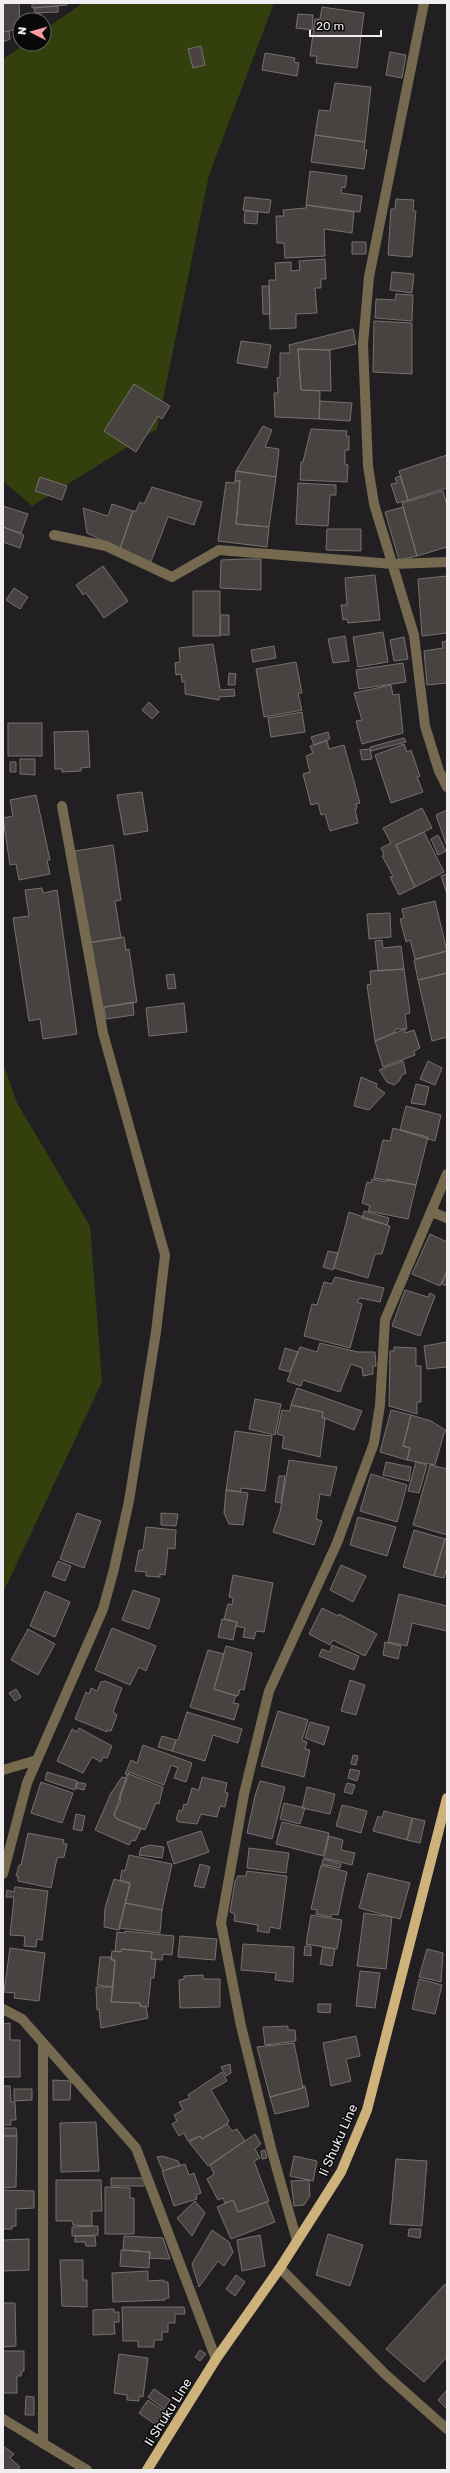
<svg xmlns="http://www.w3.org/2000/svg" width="450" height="2473" font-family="Rubik,sans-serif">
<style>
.green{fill:#333f0d}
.building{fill:#484341;stroke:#76716f}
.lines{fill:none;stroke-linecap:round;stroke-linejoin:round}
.street{stroke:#75694f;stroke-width:10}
.primary{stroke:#cdb37b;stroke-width:10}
.labels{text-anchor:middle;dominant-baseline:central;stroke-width:3;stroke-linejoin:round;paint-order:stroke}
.street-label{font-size:13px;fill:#f0eef0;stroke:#0a090a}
</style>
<rect width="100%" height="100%" fill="#211f22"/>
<path class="green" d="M83 3H274L209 175 157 429 32 506 3 481V59L25 44H44V30Z
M3 1063 17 1103 90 1226 102 1382 3 1593Z"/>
<path class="building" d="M3 3H19L20 29 3 32Z
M32 3H67V5L32 8Z
M58 6V12L35 13 34 8Z
M322 7 364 13 357 68 316 63 317 56H310L315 19H320Z
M32 14H41L40 20H33Z
M298 14 313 15 312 30 296 28Z
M9 31 10 39 3 42V32Z
M201 46 205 65 193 68 188 49Z
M390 52 406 55 402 78 386 75Z
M265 53 295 58 294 62 299 63 297 76 262 70Z
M335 83 371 87 365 142 315 135 319 110 330 111Z
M315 135 365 142 364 150H367L364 169 311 162Z
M310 171 347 176 345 188 342 187 341 193 362 196 360 212 306 205Z
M245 197 271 200 269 213 243 210Z
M396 199 414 200 413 211H416L412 256 409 257 388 255 391 209H395Z
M306 205 354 212 352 233 324 229 325 256 285 258 284 243H277L276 216H284L283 210 306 208Z
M245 211 258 212 257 224 244 223Z
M352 242H366V254H352Z
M325 259 326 279H321V288H315L317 313 296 314V328L270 329 269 280H276L275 263 291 262V271L300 270 299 261Z
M392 272 414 274 412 293 390 290Z
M262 286H269L270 314H263Z
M396 294 413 295 412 321 375 318 376 299 395 300Z
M374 321 412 323V374L373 372Z
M353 329 356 344 330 350 298 349 301 390 320 391 319 419 275 417 274 393H278L277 378 280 377V353H290L289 345Z
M241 341 271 345 267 368 237 363Z
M298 349 330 350 331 391 301 390Z
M134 384 170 406 162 419 158 416 136 452 104 431Z
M320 401 352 403 350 421 319 419Z
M263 426 272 430 265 447 279 449 276 477 236 471Z
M311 429 347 431 346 436H349V450H345V464L348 465 347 482 300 480 301 462H303Z
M447 455V488L408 500 399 471Z
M236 471 276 477 269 527 236 524 240 481H235Z
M400 476 408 500 397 503 391 484 397 483 395 478Z
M40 477 67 486 62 500 35 491Z
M235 481H240L236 524 269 527 267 547 218 541 226 482 234 483Z
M298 483 336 485V495H330L328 526 296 524Z
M152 487 202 502 194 525 168 517 150 564 120 549 133 511H136L140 502 144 504Z
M443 491 447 506V547L417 556 402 503Z
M112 504 133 511 120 549 87 533 83 508 108 516Z
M3 506 28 514 21 533 3 527Z
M403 507 417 556 399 560 385 512Z
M3 527 24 535 20 548 3 542Z
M327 529H361V551L326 550Z
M245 559H261V590L220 588 221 560Z
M103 566 128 601 104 618 86 593 83 595 76 585Z
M375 575 380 620 348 623 347 619 343 620 341 605H347L345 578Z
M447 576V633L422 636 418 579Z
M14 588 28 597 20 609 6 600Z
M193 591H220V636H193Z
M221 615H229V635H220Z
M383 632 388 662 358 667 353 637Z
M345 636 349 661 333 663 328 639Z
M404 637 408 659 394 661 390 640Z
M447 641V683L427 685 424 651 443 648 442 642Z
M213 644 220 690 234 689 235 696 219 697V700L185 694V682H182L181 674 176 675 175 663 180 662 179 648Z
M274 646 276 658 253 662 251 650Z
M296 662 302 693H298L302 710 264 717 256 669Z
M403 663 406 682 359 689 356 670Z
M229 673 236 674 235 685H228Z
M391 685 393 695 399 694 403 733 362 744 356 721 362 720 354 693Z
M149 702 159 712 152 719 142 710Z
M302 712 305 732 271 737 268 718Z
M8 723H42V756H8Z
M88 731 90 767 81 768V771L62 772V769H55L54 732Z
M328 732 330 739 314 745 311 737Z
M404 738 406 742 371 751 370 747Z
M327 741 329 749 344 745 360 803 356 804 357 808 355 809 358 823 330 831 325 814 321 815 318 803 311 805 303 774 310 772 306 756 313 753 310 746Z
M404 744 407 752 411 750 420 776 417 777 423 792 391 803 375 755Z
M370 749 372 759 362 760 360 750Z
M20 759H35V775L20 774Z
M10 762H16V772H10Z
M142 792 148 831 124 835 117 795Z
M36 795 50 860H47L50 874 19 880 16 864 10 865 3 818 13 816 10 800Z
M422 808 432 828 396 845 415 887 399 895 390 877 393 876 382 856 384 855 381 848 391 843 383 828Z
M447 810V847L436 815Z
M424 832 444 872 415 887 396 845Z
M438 835 446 851 438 855 431 839Z
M113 845 121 900 115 901 121 938 88 943 75 851Z
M447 874V894L441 876Z
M42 888 43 893 57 890 77 1034 43 1039 40 1019 29 1021 13 918 29 916 25 890Z
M435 901 447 951 415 959 410 940 406 942 400 919 404 918 402 909Z
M390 913 391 937 369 939 367 914Z
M124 937 126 950 129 949 137 1002 100 1008 86 943Z
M382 940 383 948 401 946 404 969 378 971 375 941Z
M447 951V973L418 980 414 960Z
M404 969 410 1013 405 1014 407 1029H396L395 1032 375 1041 367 985 371 984 370 971Z
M447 973V1037L432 1041 418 980Z
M174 974 176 988 168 989 166 975Z
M133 1002 134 1015 106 1019 104 1007Z
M184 1003 187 1032 149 1036 146 1008Z
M405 1029V1033L414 1030 420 1048 414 1051 415 1055 383 1067 375 1041Z
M403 1061 406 1073 402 1075 399 1081 394 1085 387 1082 379 1070Z
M428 1061 442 1068 435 1085 420 1079Z
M361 1077 377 1084 376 1087 385 1093 369 1110 354 1106Z
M416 1084 429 1087 425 1105 411 1103Z
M406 1106 441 1115 435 1141 400 1130Z
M393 1128 428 1137 416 1185 374 1178 383 1140 390 1141Z
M372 1179 386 1182 387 1179 416 1185 408 1219 368 1211 370 1206 362 1203 367 1182 371 1183Z
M364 1211 389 1218 387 1225 362 1218Z
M349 1212 390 1226 382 1254H375L368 1278 334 1268Z
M430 1234 447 1242V1270L440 1286 412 1274Z
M328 1251 338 1253 333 1270 323 1267Z
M447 1271V1286L442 1284Z
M335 1277 384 1288 380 1302 360 1298 357 1302 362 1304 350 1348 304 1336 312 1304 317 1305 324 1282 332 1284Z
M405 1290 428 1297 430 1293 435 1296 420 1336 392 1326Z
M447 1342V1367L427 1369 424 1346Z
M320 1343 358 1352H375L376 1366H373V1374L363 1376 362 1368 351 1364 340 1392 303 1380 301 1386 287 1381 300 1347 317 1352Z
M394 1347 416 1348V1366H421V1402H417V1414L389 1406 390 1351H394Z
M285 1348 298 1352 290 1372 279 1369Z
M297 1388 362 1411 354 1430 322 1417 323 1412 291 1405Z
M255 1399 281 1404 275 1435 249 1429Z
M291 1405 323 1412 322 1417 325 1419 320 1457 282 1448 284 1436 277 1434 282 1410 290 1411Z
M391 1410 411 1415 403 1446 410 1448 407 1460 380 1452Z
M411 1415 431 1421 447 1431 444 1433 435 1465 407 1460 410 1448 403 1446Z
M235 1431 272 1436 265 1491 241 1488V1492L226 1490Z
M289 1460 337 1467 330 1496 320 1494 316 1519 322 1521 314 1545 273 1532 280 1512Z
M386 1462 411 1467 409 1481 383 1475Z
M416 1462 427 1465 419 1493 408 1491Z
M430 1465 447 1469V1535L413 1525Z
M371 1474 407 1485 397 1522 360 1511Z
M279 1476H285L281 1503 275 1502Z
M226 1490 248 1493 243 1525 229 1524 224 1513Z
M77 1513 101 1521 84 1568 60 1559Z
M161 1513 178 1514 176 1526 161 1525Z
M358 1517 396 1527 387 1556 350 1545Z
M146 1527 176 1530 175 1549 168 1548 165 1575 160 1574V1577L146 1576V1572L135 1571 139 1550H143Z
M414 1530 445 1539 434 1576 403 1567Z
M445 1539H447V1567L444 1578 434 1576Z
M58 1561 71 1566 65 1581 52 1576Z
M341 1565 366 1576 353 1602 330 1590Z
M233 1575 273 1583 264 1632 256 1631 254 1639 243 1637 245 1628 236 1626 237 1622 224 1619 228 1604 232 1605 233 1598 229 1597Z
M133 1590 160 1599 149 1629 122 1620Z
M45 1591 70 1602 55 1637 30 1626Z
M399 1594 447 1606V1631L412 1623 407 1646 388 1642Z
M322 1608 338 1616 339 1614 377 1634 365 1656 333 1640 330 1645 309 1634Z
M222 1619 237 1622 233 1640 218 1637Z
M112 1628 156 1646 146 1671 139 1667 130 1685 95 1670Z
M28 1629 55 1644 38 1675 11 1660Z
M385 1642 401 1646 398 1659 383 1655Z
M332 1645 359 1656 354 1670 319 1656 322 1649 330 1652Z
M226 1646 252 1653 244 1690 240 1689 238 1696 214 1689Z
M208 1650 224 1654 214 1689 236 1696 233 1703 239 1704 234 1720 190 1707Z
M350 1680 365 1685 356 1715 341 1711Z
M105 1681 122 1688 113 1712 117 1715 111 1731 107 1730V1732L75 1719 86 1692 89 1694 91 1688 97 1691 101 1682Z
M16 1689 21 1697 15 1701 9 1693Z
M278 1711 308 1720 302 1740 307 1742 305 1749 310 1750 304 1777 261 1766Z
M187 1712 242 1729 238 1743 213 1735 205 1761 172 1751 176 1740H178Z
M310 1722 329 1727 324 1745 305 1738Z
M79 1728 112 1746 107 1758 103 1757 101 1762 92 1757 83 1773 57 1761 72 1729 77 1732Z
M162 1736 176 1740 172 1751 158 1747Z
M143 1745 192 1763 186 1782 174 1778 178 1768 171 1765 164 1785 129 1772 128 1775 125 1774 131 1760 137 1763Z
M353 1755 358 1756 356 1765 351 1764Z
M350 1769 360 1771 357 1781 348 1778Z
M47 1772 77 1781 75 1790 45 1780Z
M129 1774 163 1787 159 1804 156 1803 145 1830 117 1819 114 1815 121 1800 119 1798 127 1775Z
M122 1777 127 1778 114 1815 117 1819 141 1829 135 1841 132 1840 129 1845 95 1830 111 1793Z
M202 1777 227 1783 225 1792 228 1793 225 1807 220 1806 217 1817 201 1814 197 1824 179 1822 176 1820 179 1810 182 1811 184 1804 187 1805 192 1788 199 1790Z
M260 1781 285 1787 272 1839 247 1833 255 1796Z
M41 1782 73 1793 62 1823 31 1813Z
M78 1782 86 1784 84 1790 76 1788Z
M347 1783 355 1785 352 1794 344 1792Z
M307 1787 335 1794 330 1814 302 1808Z
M284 1803 305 1808 300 1824 280 1819Z
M342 1805 367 1811 361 1833 336 1826Z
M384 1811 412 1818 407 1840 373 1831 378 1816 382 1818Z
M76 1814 85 1816 82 1831 73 1829Z
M413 1818 425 1821 420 1843 407 1840Z
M282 1822 329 1833 323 1856 276 1844Z
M201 1831 209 1852 174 1864 167 1842Z
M28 1833 64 1840 63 1843 67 1844 64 1857 57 1858 51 1888 18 1881V1876H16L19 1865H21Z
M329 1836 343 1840 341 1850 355 1853 352 1865 324 1858Z
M150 1845 164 1847 162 1858 139 1855 141 1848Z
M249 1848 289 1853 286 1873 247 1868Z
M129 1855 172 1864 162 1910 125 1903 130 1883 120 1880 122 1870 125 1871Z
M323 1859 341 1864 340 1868 322 1864Z
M200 1864 210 1867 204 1888 194 1886Z
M321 1865 347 1872 338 1915 332 1914 331 1917 316 1914 317 1910 311 1909Z
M247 1871 287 1876 280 1929 270 1927 269 1933 257 1931 258 1925 234 1921 235 1914 230 1912 235 1882 238 1876H246Z
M368 1873 410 1883 400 1919 359 1908Z
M114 1879 130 1884 119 1930 104 1927 105 1908Z
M15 1887 48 1891 42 1940 37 1939 36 1947 24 1946 25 1936 10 1935 14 1897H6L7 1890 14 1892Z
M125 1903 162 1910 160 1933 119 1928Z
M364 1913 392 1917 386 1969 357 1966Z
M311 1915 342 1920 337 1949 306 1944Z
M125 1931 174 1936 172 1955 163 1954 162 1960 151 1959 152 1952 122 1949 121 1952 115 1951 117 1932 125 1933Z
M180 1936 217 1939 215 1960 178 1957Z
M243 1944 294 1947 293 1982 275 1980 276 1973 241 1970Z
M305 1946H311V1956L304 1955Z
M323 1947 335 1949 332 1966 320 1964Z
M10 1948 45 1953 39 2001 14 1998 15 1993 4 1992Z
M122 1949 152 1952 151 1959H156L154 1978H151L148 2007 140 2006V2003L111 2002 115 1960H111L112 1951 121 1952Z
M427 1949 443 1953 441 1982 419 1977Z
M100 1957H112L111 1960H115L113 1987 97 1985Z
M360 1971 380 1973 375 2008 356 2006Z
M203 1975V1979H220V2007L180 2008 179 1980 184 1979V1976Z
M419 1979 442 1985 435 2014 412 2009Z
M96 1987H113L111 2002 140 2003V2006L146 2007 148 2018 101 2028 99 2009 97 2010Z
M318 2004H331L330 2013 318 2012Z
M10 2023V2040H20V2077H3V2024Z
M288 2026V2030H295L296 2041 265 2045 263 2027Z
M356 2036 360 2056 346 2059 351 2081 331 2086 323 2043Z
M294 2043 303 2088 270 2097 257 2047Z
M230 2064 231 2073 226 2076 221 2067Z
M222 2072 227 2081 211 2090 229 2121 227 2124 202 2139 200 2136 188 2141 184 2133 179 2136 172 2124 177 2121 174 2115 183 2110 179 2102 190 2098 188 2095Z
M53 2080 71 2081 70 2100H53Z
M3 2083 4 2086H10L11 2102H15L16 2120H11V2125H3Z
M303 2086H305L309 2106 275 2114 270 2097 303 2088Z
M14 2089H32V2100L14 2101Z
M96 2122 99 2171 61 2172 60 2123Z
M227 2124 232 2131 237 2129 245 2141 208 2166 189 2142 200 2136 202 2139Z
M3 2128H16L17 2136H3Z
M255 2134 261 2144 255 2149 260 2158 254 2161 269 2201 238 2212 233 2200 225 2203 223 2198 218 2200 207 2179 214 2174 210 2165Z
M3 2136H17L16 2187 3 2188Z
M265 2150 267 2158 262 2159 261 2151Z
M162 2156 178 2161 180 2165 163 2171 157 2157Z
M294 2156 317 2161 313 2181 290 2176Z
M396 2159 427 2161 422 2226 390 2224Z
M185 2164 189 2175 194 2173 201 2193 196 2195 197 2199 174 2206 162 2171Z
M111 2178H145L144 2186H111Z
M56 2180H101L102 2211H92V2226L73 2225 72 2221H56Z
M309 2180 310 2196 304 2205 294 2206 291 2181Z
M105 2187 130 2188V2198H134V2234H105Z
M3 2190 34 2191V2208L16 2209V2226H12V2229H3Z
M233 2200 238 2212 267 2202 275 2222 231 2239 217 2207Z
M195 2201 205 2213 192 2236 177 2218Z
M98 2226V2235L72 2236V2227Z
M409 2229H421L420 2238 408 2236Z
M212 2230 229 2242 233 2252 224 2266 218 2261 199 2287 192 2264Z
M328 2234 363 2245 350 2286 316 2275Z
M260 2235 265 2266 242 2271 237 2240Z
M75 2236H95L96 2246H86L85 2242H75Z
M124 2236 163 2238 170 2259 149 2258 150 2252 123 2250Z
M29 2239V2270L3 2271V2240Z
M121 2250 150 2252 149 2268 120 2266Z
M60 2260H83V2280H87V2307L62 2306Z
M148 2271V2281L164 2280V2282H168L169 2298H165V2300L113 2302 112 2273Z
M236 2275 245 2282 235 2296 226 2289Z
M445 2284 447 2285V2357L424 2382 386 2349Z
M3 2303H15L16 2346 3 2347Z
M122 2307H184L185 2314H175V2323H168V2332H162V2340H154V2347H138V2341H123Z
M114 2309V2312H119V2322H114L115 2334 93 2335V2310Z
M200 2350 206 2354 200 2361 195 2357Z
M3 2351H24V2371H22L21 2376H17V2393H3Z
M119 2354 148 2358 143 2397 139 2396V2401L127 2400V2395L114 2393Z
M154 2389 170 2400 164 2409 148 2397Z
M447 2390V2409L438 2400Z
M26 2396 34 2397V2415H25Z
M148 2400 165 2412 156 2425 139 2413Z
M3 2446 14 2454 10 2458 20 2467 17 2470H3Z"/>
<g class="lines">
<path class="street" d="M424 3 369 277 363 344 368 466 374 504 414 635 425 726 439 771 447 787
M54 535 106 546 172 577 219 550 393 564 447 562
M432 1212 447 1218
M3 1770 37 1760
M3 1874 27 1783 103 1609 114 1569 129 1501 156 1332 165 1255 103 1033 62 806
M3 2009 22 2019 136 2148 216 2359
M43 2044V2443
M297 2241 271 2148 241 2026 221 1923 244 1794 269 1691 337 1543 374 1443 380 1405 385 1320 447 1174
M280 2268 385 2374 447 2429
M3 2419 87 2470"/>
<path class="primary" d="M147 2470 216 2359 280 2268 341 2172 367 2110 447 1798"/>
</g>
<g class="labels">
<g class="street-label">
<text transform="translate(338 2140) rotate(-66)">Ii Shuku Line</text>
<text transform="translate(168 2412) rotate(-58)">Ii Shuku Line</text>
</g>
</g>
<rect width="450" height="2473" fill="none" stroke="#f0eef0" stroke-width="8"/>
<g transform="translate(32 32) rotate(276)"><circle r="19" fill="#0a090a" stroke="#666566"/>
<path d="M0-3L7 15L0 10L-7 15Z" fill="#f49aa1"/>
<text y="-6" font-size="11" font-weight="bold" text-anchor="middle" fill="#f0eef0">N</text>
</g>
<path d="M310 30v6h71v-6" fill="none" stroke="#f0eef0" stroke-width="2"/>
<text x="316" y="30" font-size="12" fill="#f0eef0" stroke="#0a090a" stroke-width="3" paint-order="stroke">20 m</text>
</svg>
